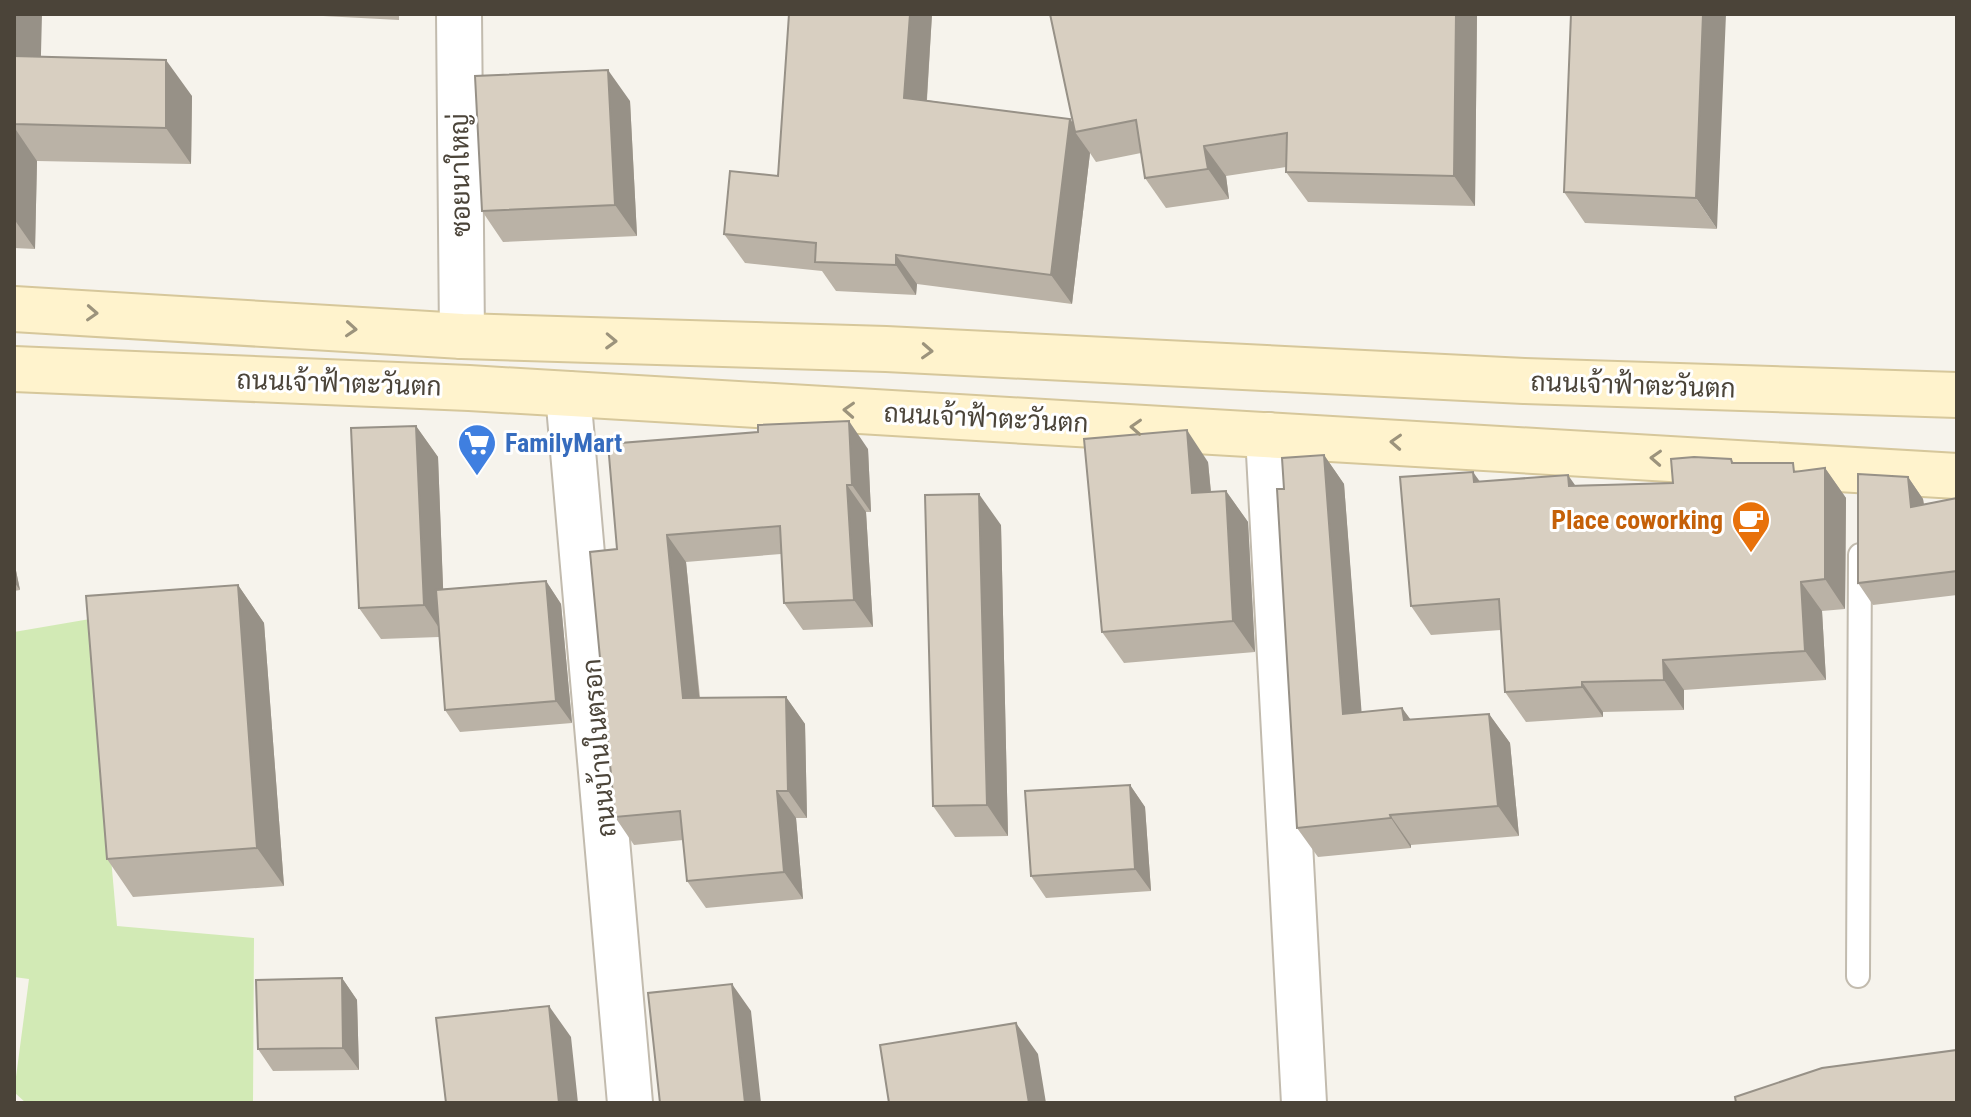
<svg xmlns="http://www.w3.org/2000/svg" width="1971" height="1117" font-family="'Roboto Condensed',Sarabun,sans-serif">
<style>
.green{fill:#d2eab5}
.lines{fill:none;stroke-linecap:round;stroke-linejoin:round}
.lane-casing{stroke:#c2bbae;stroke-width:26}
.street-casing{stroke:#c2bbae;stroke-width:48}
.secondary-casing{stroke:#d6c79b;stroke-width:48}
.lane{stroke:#fff;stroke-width:22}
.street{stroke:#fff;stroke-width:44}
.secondary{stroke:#fff3cd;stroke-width:44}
.wall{fill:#bab2a6}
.shaded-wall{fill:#979187}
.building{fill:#d8cfc1;stroke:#979187;stroke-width:2}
.oneway{stroke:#9c937c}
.labels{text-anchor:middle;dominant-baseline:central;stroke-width:6;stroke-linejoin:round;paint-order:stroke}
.street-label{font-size:26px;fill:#4b4439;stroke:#fff}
.shop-label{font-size:26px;font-weight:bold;fill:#366cbe;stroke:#fff;text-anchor:start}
.food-label{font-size:26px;font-weight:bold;fill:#c56008;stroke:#fff;text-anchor:end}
</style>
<rect width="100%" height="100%" fill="#f6f3ec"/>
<path class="green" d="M90 619 117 926 254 938 253 1103H26L14 1092 29 979 14 977V632Z"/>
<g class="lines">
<defs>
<path id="lane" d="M1858 976 1860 555"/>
<path id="street" d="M459 14 462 336
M568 394 630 1103
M1268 435 1304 1103"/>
<path id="secondary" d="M14 309 462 336 886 349 1524 381 1957 395
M14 369 469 388 1957 476"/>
</defs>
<use href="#lane" class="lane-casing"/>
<use href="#street" class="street-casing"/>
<use href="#secondary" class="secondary-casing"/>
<use href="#lane" class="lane"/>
<use href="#street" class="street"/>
<use href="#secondary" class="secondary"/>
</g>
<path class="wall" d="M14 14 41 56 192 96 191 164 37 161 35 249 14 248Z
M321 14H399V20L323 16Z
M789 14H932L927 100 1073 124 1477 14 1475 206 1308 202 1286 172V167L1226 176 1229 199 1166 208 1145 178 1141 153 1096 162 1090 153 1072 304 917 284 916 295 836 291 822 271 745 263 724 234 778 176Z
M1571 14 1717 229 1585 223 1564 192Z
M630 101 637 236 503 242 482 211Z
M416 426 438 457 443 589 546 581 561 604 572 723 460 732 445 710 439 637 381 639 359 608Z
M758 432 868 449 871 512H866L873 627 803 630 784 603 781 554 686 562 700 697H786L805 724 807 818H796L803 899 706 908 687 881 683 840 634 845 615 817 617 549Z
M1324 455 1344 484 1361 712 1402 708 1411 720 1489 714 1510 743 1519 836 1411 845V848L1318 857 1297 828 1284 489Z
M1731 459 1734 463 1799 471 1825 468 1846 498 1845 609 1822 611 1826 680 1684 690V710L1603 712V717L1526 722 1505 692 1501 630 1431 635 1411 606 1480 481 1575 485 1673 483Z
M1208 462 1211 492 1226 491 1248 522 1255 652 1124 663 1102 632Z
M1908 477 1923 499 1924 504 1957 498V595L1873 605 1858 583Z
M1001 525 1008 836 955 837 933 806Z
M14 561 20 590 14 591Z
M238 585 264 623 284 886 133 897 107 859Z
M1130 785 1145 807 1151 891 1046 898 1031 876Z
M342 978 357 1000 359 1070 273 1071 258 1049Z"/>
<path class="shaded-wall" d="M16 14H42L40 92 14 56Z
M910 14H932L925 127 904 98Z
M1456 14H1477L1475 206 1454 176Z
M1703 14H1726L1717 229 1696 198Z
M166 60 192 96 191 164 166 128Z
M608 70 630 101 637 236 615 205Z
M1070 119 1079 131 1075 132 1090 153 1072 304 1051 275Z
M14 127 37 161 35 249 14 219Z
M1204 146 1226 176 1229 199 1208 169Z
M896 255 917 284 916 295 896 265Z
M849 421 868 449 871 512 852 485Z
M416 426 438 457 445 637 424 605Z
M1187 430 1208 462 1214 525 1192 493Z
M1324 455 1344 484 1364 743 1343 714Z
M1825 468 1846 498 1845 609 1825 579Z
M1473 472 1494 501 1474 482Z
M1568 475 1589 505 1569 486Z
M1908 477 1923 499 1927 529 1911 507Z
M847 485 866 512 873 627 854 600Z
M1226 491 1248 522 1255 652 1233 621Z
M979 494 1001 525 1008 836 987 805Z
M667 535 686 562 702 725 683 698Z
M14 561 20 590 14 582Z
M546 581 561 604 572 723 556 701Z
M1801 582 1822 611 1826 680 1805 651Z
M238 585 264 623 284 886 257 848Z
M1663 660 1684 690V710L1664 680Z
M1582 682 1603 712V717L1582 687Z
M786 697 805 724 807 818 788 791Z
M1402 708 1423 737 1404 720Z
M1489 714 1510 743 1519 836 1498 806Z
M1130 785 1145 807 1151 891 1135 869Z
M777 791 796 818 803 899 784 872Z
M1390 815 1411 845V848L1391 818Z
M342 978 357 1000 359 1070 343 1048Z
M732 984 751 1011 761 1103H745Z
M549 1006 571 1037 578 1103H559Z
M1016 1023 1038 1054 1046 1103H1029Z"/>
<path class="building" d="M14 14H16L14 56 166 60V128L14 124Z
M789 14H910L904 98 1070 119 1051 275 896 255V265L815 262 816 243 724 234 730 171 778 176Z
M1050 14H1456L1454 176 1286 172 1287 133 1204 146 1208 169 1145 178 1136 120 1075 132Z
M1571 14H1703L1696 198 1564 192Z
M608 70 615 205 482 211 475 76Z
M849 421 852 485H847L854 600 784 603 780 526 667 535 683 698 786 697 788 791H777L784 872 687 881 680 811 615 817 590 552 617 549 608 444 758 432V425Z
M416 426 424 605 359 608 351 428Z
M1187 430 1192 493 1226 491 1233 621 1102 632 1084 439Z
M1324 455 1343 714 1402 708 1404 720 1489 714 1498 806 1390 815 1391 818 1297 828 1277 489H1284L1282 458Z
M1694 457 1731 459 1732 463H1793L1794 472 1825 468V579L1801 582 1805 651 1663 660 1664 680 1582 682V687L1505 692 1499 599 1411 606 1400 477 1473 472 1474 482 1568 475 1569 486 1673 483 1671 459Z
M1858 474 1908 477 1911 507 1957 498V571L1858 583Z
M979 494 987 805 933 806 925 495Z
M546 581 556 701 445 710 436 590Z
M238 585 257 848 107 859 86 596Z
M1130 785 1135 869 1031 876 1025 791Z
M342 978 343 1048 258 1049 256 980Z
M732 984 745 1103H660L648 993Z
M549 1006 559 1103H446L436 1018Z
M1016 1023 1029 1103H889L880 1045Z
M1957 1050V1103H1736L1735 1097 1822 1068Z"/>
<defs><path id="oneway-chevron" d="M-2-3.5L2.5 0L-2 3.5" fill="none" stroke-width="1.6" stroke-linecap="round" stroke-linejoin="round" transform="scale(2)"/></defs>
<g class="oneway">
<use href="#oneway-chevron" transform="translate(92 313) rotate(3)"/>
<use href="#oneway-chevron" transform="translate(351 329) rotate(4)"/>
<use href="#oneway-chevron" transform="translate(611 341) rotate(2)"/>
<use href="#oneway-chevron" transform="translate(927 351) rotate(3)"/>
<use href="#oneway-chevron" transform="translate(849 410) rotate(-177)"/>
<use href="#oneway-chevron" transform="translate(1136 427) rotate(-177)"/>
<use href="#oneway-chevron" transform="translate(1396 442) rotate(-177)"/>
<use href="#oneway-chevron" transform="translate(1656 458) rotate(-177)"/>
</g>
<defs>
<symbol id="supermarket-pin" viewBox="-11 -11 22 30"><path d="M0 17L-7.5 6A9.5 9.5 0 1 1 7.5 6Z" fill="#3f7fe0" stroke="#fff"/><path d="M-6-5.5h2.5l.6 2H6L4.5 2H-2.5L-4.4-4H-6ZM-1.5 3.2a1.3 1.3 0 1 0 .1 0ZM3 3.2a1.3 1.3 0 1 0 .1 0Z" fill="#fff"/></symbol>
<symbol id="cafe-pin" viewBox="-11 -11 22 30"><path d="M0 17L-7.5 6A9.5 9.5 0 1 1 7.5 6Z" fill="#e8710a" stroke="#fff"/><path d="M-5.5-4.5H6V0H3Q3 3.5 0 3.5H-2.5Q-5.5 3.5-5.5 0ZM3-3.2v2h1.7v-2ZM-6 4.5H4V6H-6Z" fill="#fff"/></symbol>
</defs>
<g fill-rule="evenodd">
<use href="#supermarket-pin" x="455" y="421" width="44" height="60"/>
<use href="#cafe-pin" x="1729" y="498" width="44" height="60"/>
</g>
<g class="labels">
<g class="street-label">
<text transform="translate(460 175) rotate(-91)">ซอยนาใหญ่</text>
<text transform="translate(339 383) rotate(2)">ถนนเจ้าฟ้าตะวันตก</text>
<text transform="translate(1633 385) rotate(2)">ถนนเจ้าฟ้าตะวันตก</text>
<text transform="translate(986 418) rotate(3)">ถนนเจ้าฟ้าตะวันตก</text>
<text transform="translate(599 748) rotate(-95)">ถนนบ้านในตรอก</text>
</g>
<g class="shop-label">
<text x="505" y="443">FamilyMart</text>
</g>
<g class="food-label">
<text x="1723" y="520">Place coworking</text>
</g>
</g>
<rect width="1971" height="1117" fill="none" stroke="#4b4439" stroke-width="32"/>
</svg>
